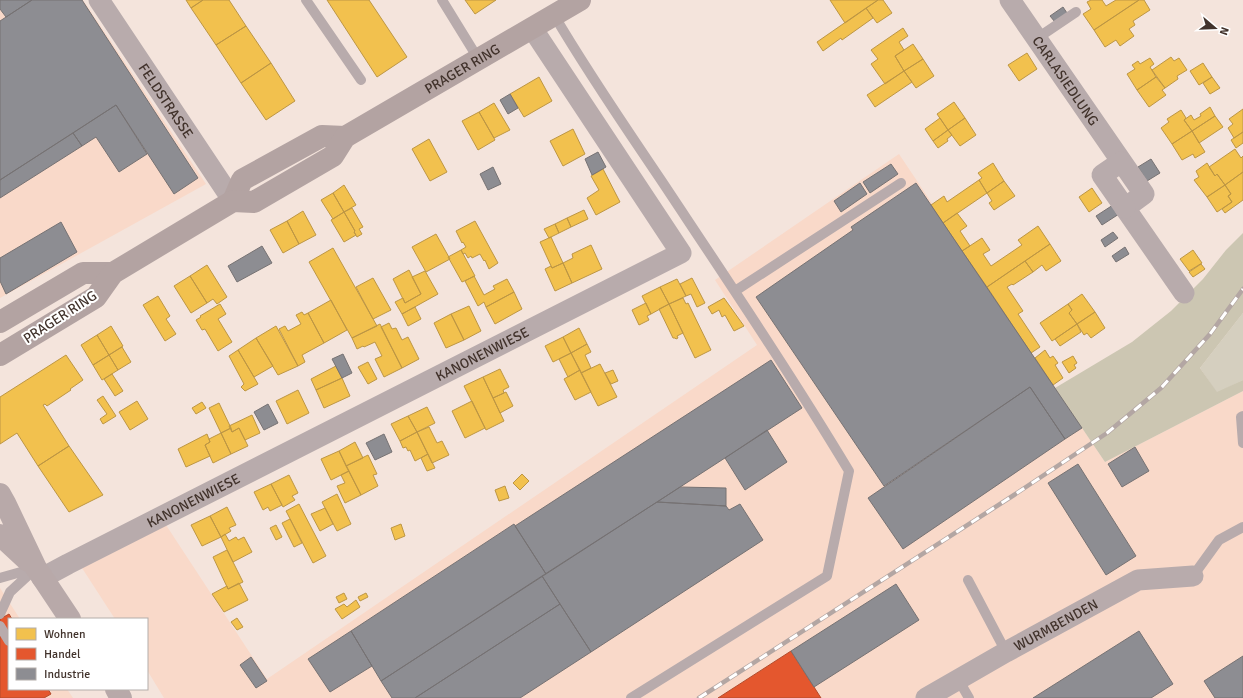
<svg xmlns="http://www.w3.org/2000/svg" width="1243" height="698" font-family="Signika,sans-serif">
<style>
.built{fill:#f9d9c9}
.green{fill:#d5cfbf}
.forest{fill:#ccc6b2}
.homes{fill:#f2c14e;stroke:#bd9644}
.shops{fill:#e4572e;stroke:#b34c2d}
.industry{fill:#8d8d92;stroke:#767273}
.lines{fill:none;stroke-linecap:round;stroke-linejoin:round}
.lane{stroke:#b8abac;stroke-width:10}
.street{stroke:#b8abac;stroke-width:21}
.secondary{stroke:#b8a9a9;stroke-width:22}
.primary{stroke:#b3a3a2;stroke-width:22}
.rail-casing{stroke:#b3a6a3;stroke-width:4.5}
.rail{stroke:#fff;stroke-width:3;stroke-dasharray:9;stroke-linecap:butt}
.labels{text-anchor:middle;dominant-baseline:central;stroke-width:4;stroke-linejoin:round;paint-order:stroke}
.street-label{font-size:14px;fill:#41322b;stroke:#fff}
</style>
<rect width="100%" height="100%" fill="#f4e4dc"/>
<path class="built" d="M0 0H83L206 184 0 298Z
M899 154 1105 462 1243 391V698H164L147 670V619H115L82 568 166 525 267 679 757 345 715 280Z
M0 588 20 619H9V689H67L73 698H0Z"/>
<path class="green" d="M1243 313V380L1217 393 1200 368Z"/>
<path class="forest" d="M1243 233V313L1200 368 1217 392 1243 380V391L1105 462 1055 388 1132 342 1171 311 1203 279 1226 250Z"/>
<path class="homes" d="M186 0H203L191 8Z
M203 0H229L246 26 216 45 191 8Z
M327 0H369L407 57 377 77Z
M465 0H496L475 14Z
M830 0H878L845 23Z
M878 0H883L892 13 877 23 866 8Z
M1091 0H1102L1106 6 1116 0H1139L1094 30 1083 14 1091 9 1087 2Z
M1139 0H1144L1150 10 1133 21 1135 25 1129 29 1134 36 1120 46 1116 40 1105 47 1094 30Z
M866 8 873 18 842 40 841 38 823 51 817 42Z
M246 26 271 63 241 83 216 45Z
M903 28 908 36 899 42 904 50 895 56 904 71 885 84 871 64 878 59 871 50Z
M913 44 923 59 904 71 895 56Z
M1027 53 1037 69 1019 81 1008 65Z
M1171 57 1174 61 1179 58 1187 70 1177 76 1178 79 1165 88 1152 70Z
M1150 58 1154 64 1150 67 1156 77 1137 90 1127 74 1135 69 1132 65 1138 61 1140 64Z
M923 59 934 76 916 88 904 71Z
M271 63 295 101 266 120 241 83Z
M1203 63 1212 77 1199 85 1190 71Z
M904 71 912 82 875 107 867 95Z
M539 77 552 101 524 117 510 94Z
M1156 77 1165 88 1162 90 1166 95 1149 107 1137 90Z
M1212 77 1220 88 1210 94 1203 83Z
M954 102 965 118 948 130 937 114Z
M494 103 510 130 494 138 479 112Z
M1210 107 1215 116 1192 131 1184 120 1191 115 1194 120 1201 116 1200 114Z
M1243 109V132L1234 138 1228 128 1233 124 1229 119Z
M1181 110 1186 118 1184 120 1192 131 1172 144 1161 128 1169 122 1167 119Z
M479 112 495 140 478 150 462 121Z
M1215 116 1223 127 1199 143 1192 131Z
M940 118 948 130 933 141 925 129Z
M965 118 976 135 960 146 948 130Z
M573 129 585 154 563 166 550 141Z
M948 130 952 135 947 139 948 141 938 148 933 141Z
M1192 131 1205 152 1195 158 1193 154 1182 160 1172 144Z
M1243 132V143L1236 148 1231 140Z
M429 139 447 172 430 181 412 149Z
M1235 149 1241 158 1243 156V172L1225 185 1217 174 1215 176 1209 167Z
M993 163 1004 181 987 193 979 180 982 178 978 173Z
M1207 163 1215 176 1217 174 1225 185 1207 197 1194 180 1199 177 1196 171Z
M603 169 620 202 596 215 587 198 599 190 591 176Z
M1243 172V200L1225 213 1222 209 1232 202 1228 196 1231 194 1225 185Z
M979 180 987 193 943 223 931 205 944 196 947 202Z
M1004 181 1015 196 994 210 989 203 992 201 987 193Z
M344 185 356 205 344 212 333 193Z
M1225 185 1231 194 1228 196 1232 202 1217 212 1207 197Z
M1092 188 1102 203 1089 212 1079 197Z
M333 193 344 212 333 219 321 200Z
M352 208 363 227 359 229 362 234 357 237 354 232 355 231 344 212Z
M584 210 588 219 571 227 567 218Z
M303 211 316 235 299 244 287 221Z
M344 212 355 231 354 232 356 235 344 242 331 220Z
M957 213 967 226 960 231 970 246 962 251 943 223Z
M567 218 571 227 559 233 555 224Z
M287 221 299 244 283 253 270 230Z
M475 221 498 263 489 269 485 260 484 261 480 254 472 258 471 256 468 258 465 253 463 254 461 250 466 247 463 242 462 243 456 231Z
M555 224 559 233 549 238 544 229Z
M1038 226 1050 244 987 287 962 251 982 238 990 250 983 254 991 266 1022 245 1018 240Z
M436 234 450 259 426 272 412 247Z
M551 237 563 263 552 268 540 242Z
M1050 244 1061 261 1046 271 1042 265 1033 272 1025 261Z
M591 245 602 269 572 283 563 263 573 258 572 254Z
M333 248 377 326 352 338 309 262Z
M461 250 475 276 462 282 448 257Z
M1193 250 1202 263 1189 271 1180 259Z
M1025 261 1033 272 1013 285 1012 284 1007 287 1023 311 1018 314 1040 347 1031 353 987 287Z
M563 263 572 283 555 291 545 269 551 266 552 268Z
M1201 264 1205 269 1193 277 1189 272Z
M207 265 227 297 217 304 213 299 207 303 190 276Z
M409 270 421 294 405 303 393 279Z
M425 271 438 294 402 314 395 302 403 298 405 303 421 294 412 277Z
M190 276 207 303 191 313 174 286Z
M474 276 484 295 495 289 493 286 507 279 514 292 486 307 484 302 478 306 465 281Z
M373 278 391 310 373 319 356 287Z
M692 278 705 303 697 307 691 294 686 296 680 284Z
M677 279 686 296 669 304 660 287Z
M660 287 669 304 651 314 642 296Z
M514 292 522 309 495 324 486 307Z
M1082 294 1095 312 1077 324 1069 313 1072 310 1068 304Z
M158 296 170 316 166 319 176 334 165 341 143 305Z
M683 298 686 304 688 303 711 350 695 358 669 304Z
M724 298 744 326 734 331 725 315 722 317 719 310 712 314 708 307Z
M331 300 347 330 324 343 308 313Z
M646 303 651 314 647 316 649 320 639 325 632 310Z
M220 304 226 314 218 319 232 342 218 351 205 329 202 330 196 320 201 317 200 316Z
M669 304 683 333 677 336 678 338 676 339 675 338H673L659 309Z
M1068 304 1072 310 1069 313 1077 324 1052 341 1040 323Z
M469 306 481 331 464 340 451 314Z
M415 307 421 319 408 326 402 314Z
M302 312 304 315 308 313 324 343 302 355 305 362 298 366 279 329 285 326 288 331 301 324 296 315Z
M1095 312 1105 328 1091 338 1087 333 1084 335 1077 324Z
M451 314 464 340 446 348 434 323Z
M389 323 392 329 396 328 402 340 408 337 419 359 402 368 381 327Z
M380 324 402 368 384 377 375 359 382 356 375 342 364 347 363 346 357 349 352 338Z
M1077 324 1081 332 1060 346 1055 339Z
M111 326 123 346 109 355 97 335Z
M276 326 298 366 278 375 256 338Z
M579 328 587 344 571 353 563 337Z
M97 335 109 355 93 365 81 345Z
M563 337 571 353 553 362 545 346Z
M256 338 273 366 254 377 238 350Z
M587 344 591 352 585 355 591 368 581 373 571 353Z
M122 347 131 362 118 370 109 355Z
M238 350 258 384 245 391 241 387 244 384 229 356Z
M1045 350 1050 358 1053 356 1058 363 1055 365 1063 378 1053 385 1035 358Z
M571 353 580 370 568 377 559 359Z
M66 355 83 380 70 389 71 390 47 406 45 404 43 405 69 446 38 466 17 433 0 444V397Z
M109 355 118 370 102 380 93 365Z
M1073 356 1077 363 1074 365 1076 368 1069 373 1062 362Z
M368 362 377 379 368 384 358 367Z
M600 364 617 397 598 406 581 373Z
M336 366 342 378 316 390 311 379Z
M500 369 509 387 503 390 504 393 493 398 483 377Z
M580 370 591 392 575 400 564 379Z
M613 370 618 381 611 384 605 373Z
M112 374 123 391 115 396 104 379Z
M483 377 504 421 486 430 464 386Z
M342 378 350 396 324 408 316 390Z
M298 390 309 413 287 424 276 401Z
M506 392 513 406 500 413 493 398Z
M103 396 116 416 103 424 100 419 107 414 97 400Z
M137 401 148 419 130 430 119 412Z
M472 401 485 428 465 438 452 411Z
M202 402 206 408 196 414 192 408Z
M219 403 231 428 221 433 209 408Z
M427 407 435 423 417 432 408 416Z
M252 415 260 433 245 440 239 428 232 432 229 426Z
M408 416 417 432 400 441 391 424Z
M429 427 437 443 442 441 449 455 432 463 417 432Z
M231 428 232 432 239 428 248 446 231 454 221 433Z
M417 432 428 454 415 461 410 450 408 451 406 447 403 448 400 441Z
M221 433 231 454 213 463 205 445 210 442 209 439Z
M207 434 210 442 205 445 210 456 186 467 178 449Z
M355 442 363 458 346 466 339 451Z
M69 446 103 495 69 512 38 466Z
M339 451 349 471 331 480 321 459Z
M428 454 435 468 427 471 421 458Z
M368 455 377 474 373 475 378 486 361 495 346 466Z
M349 471 361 495 345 503 337 486 345 483 341 475Z
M522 474 529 481 520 490 513 483Z
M289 475 298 493 292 496 295 500 283 507 271 484Z
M271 484 282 505 270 511 268 507 263 510 254 492Z
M505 486 509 498 499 501 495 490Z
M337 494 351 524 337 531 322 502Z
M299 504 326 556 313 563 286 511Z
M227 507 236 525 229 528 231 531 221 537 210 516Z
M325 508 333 524 320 531 311 514Z
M210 516 221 537 202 546 191 525Z
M290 519 302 543 294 547 282 523Z
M401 524 405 536 395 540 391 528Z
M276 525 282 537 276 540 270 528Z
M225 534 229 541 236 537 238 540 244 537 252 552 233 562 221 537Z
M227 550 243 582 228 589 213 557Z
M239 583 248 600 224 612 212 594 227 586 228 589Z
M344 593 347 599 339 603 336 597Z
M366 593 368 597 360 601 358 597Z
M356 600 360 607 342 619 335 609 344 604 347 607Z
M237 618 243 627 237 630 231 622Z"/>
<path class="shops" d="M9 614 12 619H9V689H48L51 694 44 698H0V619Z
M791 651 821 698H718Z"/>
<path class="industry" d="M0 0H32L6 17 0 9Z
M32 0H82L198 178 174 194 116 105 0 180V21Z
M1063 7 1067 13 1055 22 1050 16Z
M510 94 518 108 508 114 500 100Z
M116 105 147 154 119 172 96 137 82 146 73 133Z
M73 133 82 146 0 198V180Z
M598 152 606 167 592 175 585 159Z
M1151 159 1160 173 1147 181 1138 167Z
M891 164 898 174 870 193 863 182Z
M493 167 501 184 488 190 480 174Z
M860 183 867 194 841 212 834 201Z
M916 183 1082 428 1065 439 1030 387 884 486 756 297 853 230 851 227Z
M1113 205 1119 214 1102 225 1096 216Z
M61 222 77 252 6 294 0 281V258Z
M1113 232 1118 238 1105 247 1101 240Z
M262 246 272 263 237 282 228 266Z
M1125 247 1129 254 1116 262 1112 256Z
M343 354 352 373 342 378 332 359Z
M771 360 802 408 546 574 515 526Z
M1030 387 1065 439 903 549 868 498Z
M268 404 278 423 264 430 254 412Z
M767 430 787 462 745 490 725 458Z
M384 434 392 452 375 460 366 443Z
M1135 447 1149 471 1122 487 1108 464Z
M1078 464 1136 556 1106 575 1048 483Z
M680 487 726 488V506L657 502Z
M657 502 726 506 729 510 740 504 763 540 591 652 542 576Z
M514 524 546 574 381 681 351 631Z
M542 576 560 604 415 698H392L381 681Z
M896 584 919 620 814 687 791 651Z
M560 604 591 652 520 698H415Z
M351 631 372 666 330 692 308 659Z
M1139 631 1173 684 1151 698H1033Z
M1243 656V698H1215L1204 681Z
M251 657 267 681 256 688 240 665Z"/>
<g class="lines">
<path class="lane" d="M306 0 361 80
M442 0 479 60
M554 15C588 73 626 128 663 183 726 278 790 373 849 471L827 576 631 698
M1036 39 1076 12
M735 291 901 183
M1243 416 1241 417 1243 443
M1193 576 1219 540 1243 527
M0 578 35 568
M968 580 1006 652
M0 614 10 592 36 568
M0 626 9 641
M958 679 969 698"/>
<g class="street">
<path id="s1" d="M99 0 233 201"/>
<path id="s2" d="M1010 0 1144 194 1125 208 1184 293"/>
<path d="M1121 162 1102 175 1125 208"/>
<path id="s3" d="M42 578 68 564 681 253 532 28"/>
<path id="s4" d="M926 698 1006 652 1138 580 1193 576"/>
</g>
<path class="secondary" d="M0 494 5 503 36 568 70 619
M0 535 28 561
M116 689 121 698"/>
<g class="primary">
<path d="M233 201 242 180 322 136 345 137"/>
<path d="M0 322 83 273H113"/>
<path id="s5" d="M0 355 96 297 113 273 233 201 254 202 333 156 345 137 580 0"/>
</g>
<defs>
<path id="rail" d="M699 698 1014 495 1107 433 1161 388 1210 334 1243 289"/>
</defs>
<use href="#rail" class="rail-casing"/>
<use href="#rail" class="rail"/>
</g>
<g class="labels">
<g class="street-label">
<text stroke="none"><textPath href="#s5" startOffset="552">PRAGER RING</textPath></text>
<text stroke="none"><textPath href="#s2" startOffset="98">CARLASIEDLUNG</textPath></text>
<text stroke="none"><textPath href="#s1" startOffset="121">FELDSTRASSE</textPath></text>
<text transform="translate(60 317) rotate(-33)">PRAGER RING</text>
<text stroke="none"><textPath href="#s3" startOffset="494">KANONENWIESE</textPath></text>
<text stroke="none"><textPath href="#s3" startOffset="170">KANONENWIESE</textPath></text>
<text stroke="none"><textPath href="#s4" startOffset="149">WURMBENDEN</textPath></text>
</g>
</g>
<rect x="8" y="618" width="140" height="72" fill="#ffffff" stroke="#b3adaa"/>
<rect x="16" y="628" width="20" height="12" fill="#f2c14e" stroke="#b3adaa"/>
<text x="44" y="638" font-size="12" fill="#41322b">Wohnen</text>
<rect x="16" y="648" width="20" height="12" fill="#e4572e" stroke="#b3adaa"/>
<text x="44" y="658" font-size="12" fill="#41322b">Handel</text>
<rect x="16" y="668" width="20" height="12" fill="#8d8d92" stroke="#b3adaa"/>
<text x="44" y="678" font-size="12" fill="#41322b">Industrie</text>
<g transform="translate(1215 28) rotate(109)" stroke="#ffffff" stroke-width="3" paint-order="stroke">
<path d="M0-3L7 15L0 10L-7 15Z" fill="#41322b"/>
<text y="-6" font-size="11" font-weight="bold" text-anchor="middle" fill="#41322b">N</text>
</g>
</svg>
